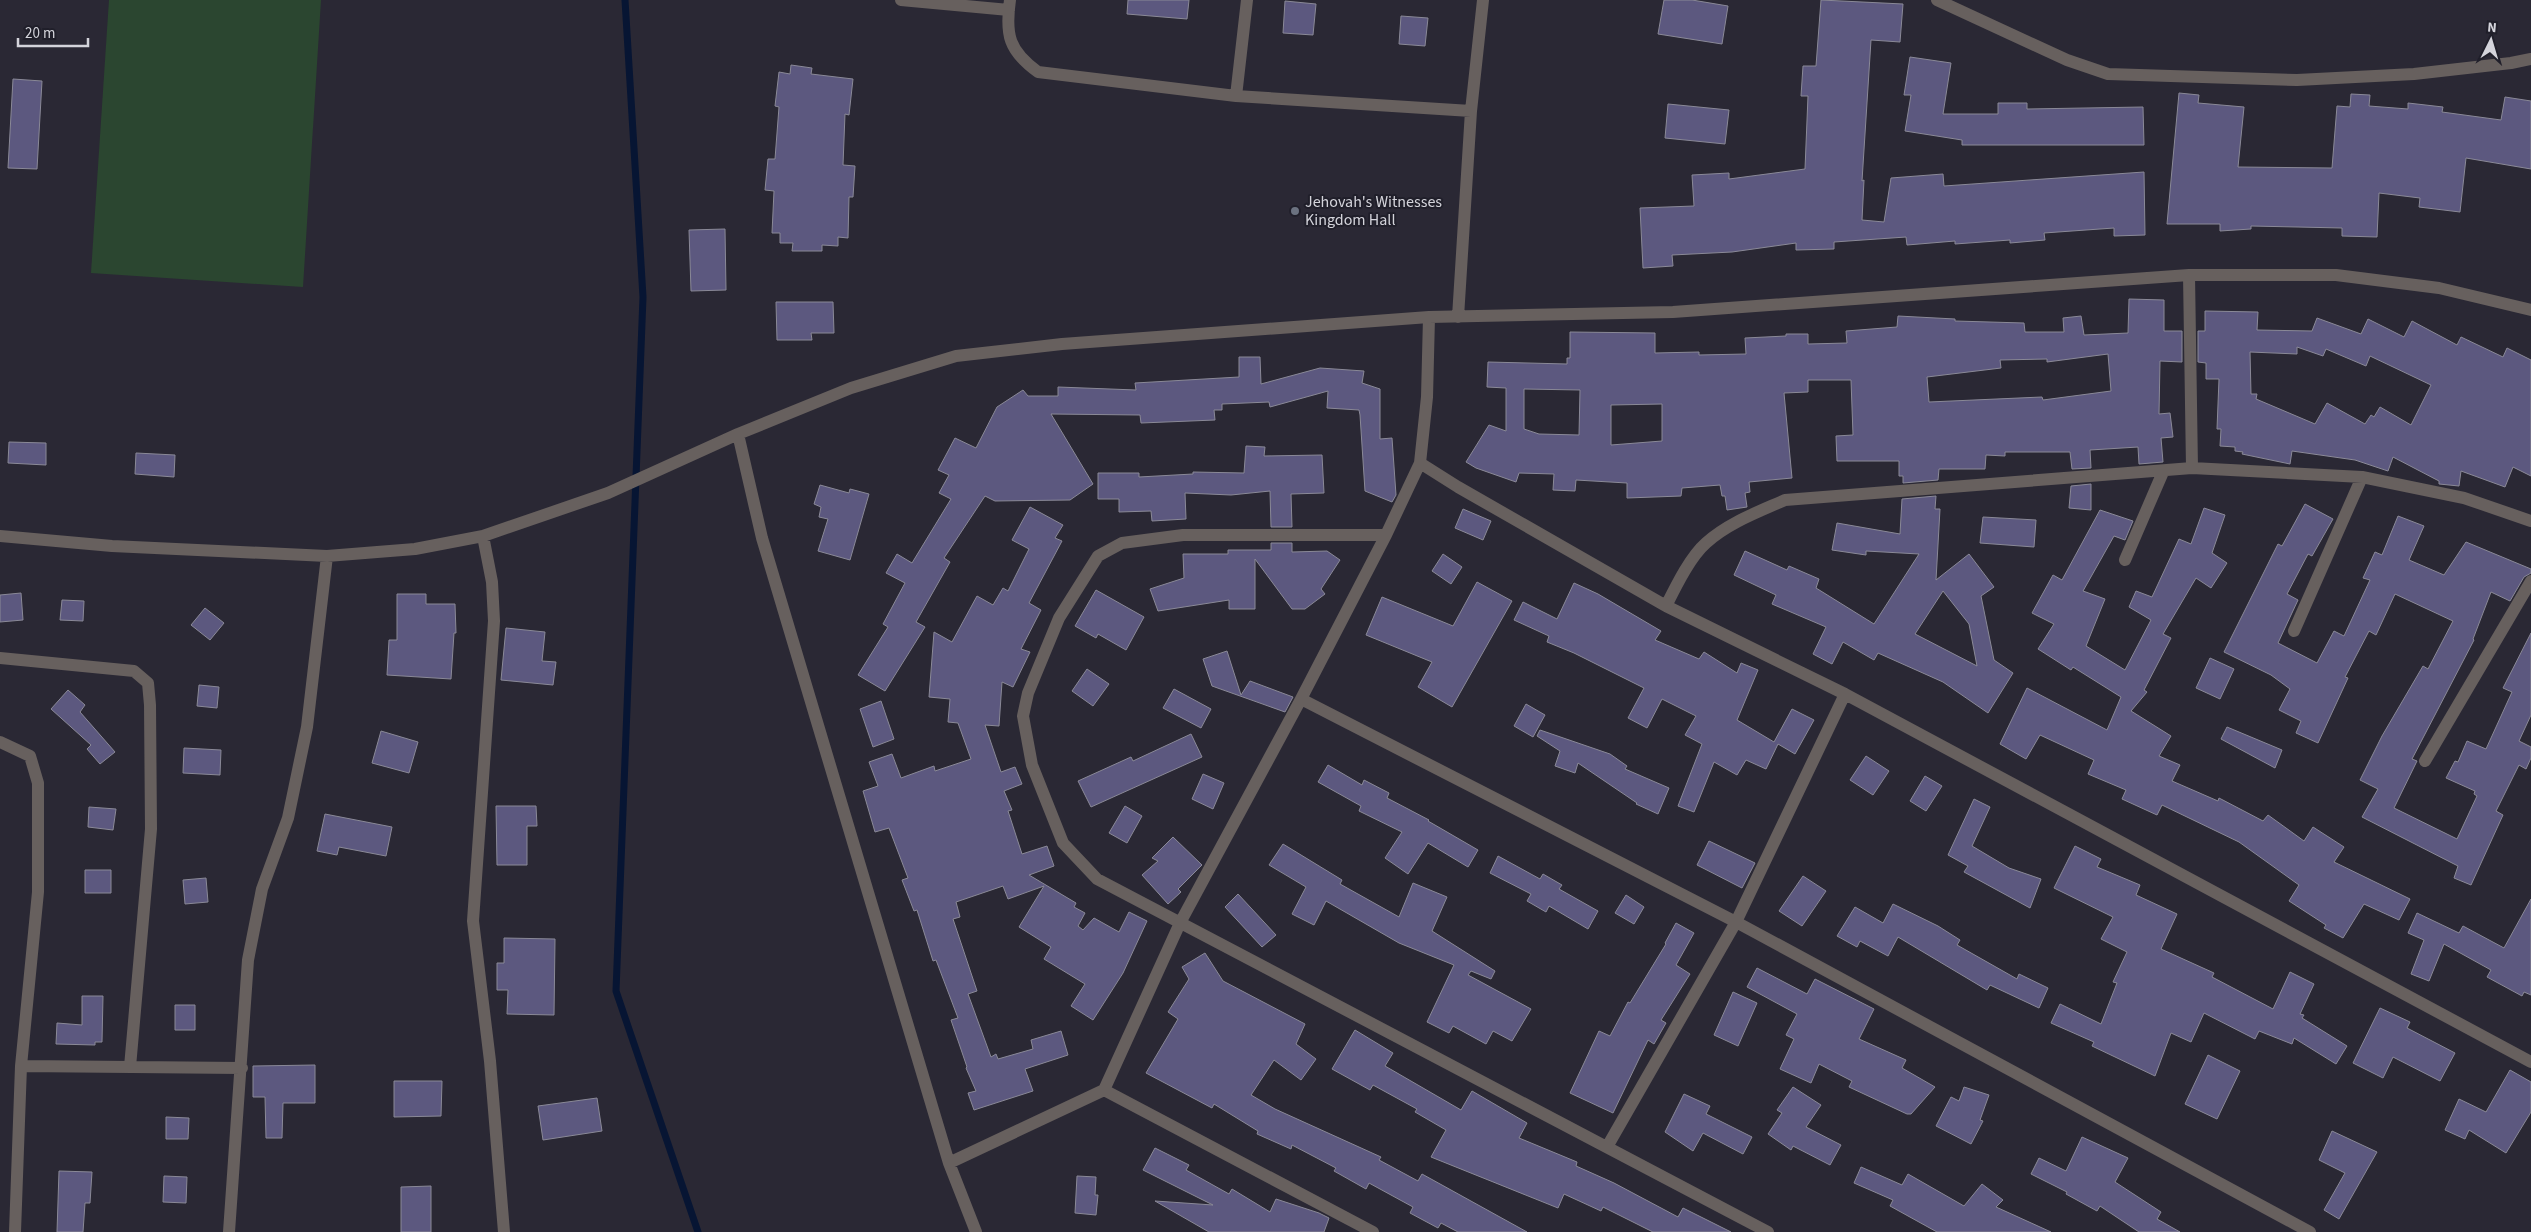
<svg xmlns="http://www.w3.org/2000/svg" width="2531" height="1232" font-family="'Source Sans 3',sans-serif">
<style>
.green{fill:#2b4630}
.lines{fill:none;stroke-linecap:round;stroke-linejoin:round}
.stream{stroke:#071533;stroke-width:7}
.building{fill:#5c587f;stroke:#8a8997;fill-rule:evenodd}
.street{stroke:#67605e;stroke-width:12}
.worship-dot{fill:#6b7280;stroke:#201f2a;stroke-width:2}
.labels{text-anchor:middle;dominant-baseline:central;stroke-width:4;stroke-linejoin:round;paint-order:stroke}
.poi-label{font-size:16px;fill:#d4d4db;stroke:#201f2a;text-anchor:start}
</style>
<rect width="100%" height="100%" fill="#2a2834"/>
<path class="green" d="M109 0H321L303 287 91 273Z"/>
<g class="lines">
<path class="stream" d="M625 0 643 297 616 991 698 1232"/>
</g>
<path class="building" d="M1128 0H1189L1187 19 1127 14Z
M1664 0H1692L1728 6 1722 44 1658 34Z
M1821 0 1903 4 1900 42 1871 40 1862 181 1864 180 1862 220 1884 222 1891 178 1943 174 1944 186 2144 172 2145 235 2114 236V228L2044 233 2045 240 2010 243V240L1955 244V241L1907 245 1906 237 1834 242V249L1796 250V243L1732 252 1672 255 1673 266 1643 268 1640 208 1694 206 1692 175 1729 173V179L1805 169 1808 96H1801L1803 66H1816Z
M1285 1 1316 4 1313 35 1283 33Z
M1401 16 1428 18 1425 46 1399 44Z
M1910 57 1951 63 1943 114H1998V103H2027V109L2143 107 2144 145H1962V140L1905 131 1911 95H1904Z
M791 65 812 68 811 74 853 79 849 115 845 114 843 165 855 166 853 197H849L848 238 838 237V246L822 245V251H792L793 243H780V233H772L774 191 765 190 768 159H775L779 107 775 106 779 72 790 74Z
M13 79 42 81 37 169 8 168Z
M2179 93 2199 95 2198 103 2244 107 2238 167 2332 168 2337 106 2350 107 2351 94 2370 95 2369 106 2408 109V103L2443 107 2442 112 2501 120 2505 97 2531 101V169L2466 158 2460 212 2419 207 2420 198 2379 193 2377 237 2342 236V228L2251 226V229L2220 231V224H2167Z
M1668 104 1729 110 1725 144 1665 138Z
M725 229 726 290 691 291 689 230Z
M2129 299 2164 300V331H2182V362L2160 361 2159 414 2170 413 2173 437 2161 438 2163 462 2139 464 2138 447 2090 450 2091 468 2072 469 2070 452H2005V456L1986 455 1985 469H1939L1938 480 1903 483V476H1899V461H1837L1836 436 1853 435 1851 380H1808V392L1784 393 1792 478 1749 482 1750 492 1745 493 1747 507 1727 510 1725 496H1722L1720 485 1682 488 1681 496 1627 498V483L1576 480 1575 491 1553 490 1554 474 1519 473 1516 482 1476 468 1466 462 1489 425 1506 431V388L1487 387 1488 362 1567 364V358H1570V332L1655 333V353L1699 352V355L1746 354 1745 338 1786 336V334H1808V344L1847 343 1846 331 1897 327 1898 316 1955 319V321L2024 323 2025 332H2064L2063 318 2081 316 2084 335 2128 333ZM2108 354 2111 391 2043 400 2042 397 1929 402 1927 377 2001 368 2000 360 2047 359V362ZM1524 389 1580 390 1579 435 1539 434 1524 429ZM1662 404V441L1611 445V405Z
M776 302H833L834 333H811L812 340H777Z
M2205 311 2258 312 2257 330 2312 331 2317 318 2361 334 2368 319 2404 337 2412 321 2457 345 2461 337 2503 357 2507 348 2531 360V476L2513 467 2505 487 2461 471 2459 486 2439 484V481L2393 457 2388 471 2355 460 2292 451 2290 464 2242 454 2243 452 2235 451V447L2220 446 2221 429H2217L2219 379H2206V363L2198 362V331H2205ZM2297 347 2323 356 2326 349 2366 366 2370 356 2431 385 2411 425 2380 407 2374 417 2371 415 2365 424 2327 403 2315 424 2256 399 2257 394H2251L2250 352 2297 354Z
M1239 357H1260L1261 384 1320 368 1364 371 1362 383 1380 389V439L1392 438 1396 495 1392 502 1365 491 1360 415 1359 410 1327 408 1328 391 1270 407 1269 402 1222 404V410H1214L1215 420 1141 423 1140 415 1051 414 1093 484 1070 500 995 501 985 496 944 558 950 562 916 622 925 627 885 691 858 675 888 627 883 624 905 583 886 573 897 554 912 563 951 499 939 493 949 475 938 470 955 438 976 448 997 407 1023 390 1028 396H1058V387L1136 390 1135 383 1239 377Z
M9 442 46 443V465L8 463Z
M1246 446 1265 447 1264 456 1322 455 1324 493 1291 494 1292 527H1271L1270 491 1231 495 1185 493 1186 519 1152 521 1151 511 1119 512V499H1098V473H1139V477L1193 474V472L1244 473Z
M136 453 175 455 174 477 135 474Z
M2091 484V510L2069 508 2071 486Z
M820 485 849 493 850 489 869 494 850 560 818 551 828 519 819 517 821 507 814 504Z
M1936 496 1935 509H1940L1936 580 1969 554 1994 587 1981 596 1994 660 2013 673 1988 713 1943 682 1878 653 1874 660 1843 642 1832 664 1813 654 1826 627 1772 604 1776 595 1734 575 1745 551 1787 570 1789 566 1819 579 1816 588 1874 624 1919 554 1866 551V555L1832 550 1837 523 1900 534 1902 499ZM1943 591 1969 624 1977 666 1915 634Z
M2305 504 2333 519 2312 556 2308 554 2287 594 2298 600 2278 643 2317 663 2334 631 2344 636 2370 580 2363 578 2375 552 2382 555 2398 516 2424 526 2409 560 2444 575 2466 542 2531 569V573L2524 577 2510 601 2491 592 2473 639 2474 640 2412 759 2417 761 2394 808 2457 839 2477 796 2474 794 2475 791 2446 778 2455 761 2458 762 2467 741 2486 749 2512 692 2503 688 2531 633V715L2519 741 2531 747V758L2526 769 2519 765 2496 811 2503 815 2471 885 2454 878 2458 866 2362 817 2378 789 2360 780 2382 736 2423 666 2428 669 2453 621 2395 594 2376 635 2369 631 2345 677 2348 678 2318 743 2296 733 2301 721 2279 710 2290 689 2271 675 2224 652 2278 544 2282 546Z
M1030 507 1063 525 1055 538 1062 541 1029 603 1041 610 1021 649 1030 652 1013 687 1002 682 999 726 985 725 1001 772 1015 767 1022 784 1004 791 1012 810 1008 811 1022 854 1047 846 1054 866 1029 875 1076 903 1074 907 1085 913 1078 926 1083 930 1094 918 1119 932 1129 912 1147 921 1123 973 1093 1020 1071 1006 1085 984 1044 959 1051 947 1019 927 1044 886 1008 899 1003 886 956 902 960 917 953 919 977 991 968 994 991 1057 996 1054 998 1059 1033 1049 1031 1040 1061 1031 1068 1055 1025 1069 1033 1091 974 1110 968 1093 976 1091 966 1068 967 1067 951 1020 958 1018 936 960 933 961 917 910 914 911 902 880 908 878 889 828 875 832 863 791 878 786 869 762 892 754 901 778 934 766 935 771 971 759 958 723 948 722 950 699 929 697 934 632 952 642 977 596 993 605 1003 588 1008 591 1029 549 1012 540Z
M2204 508 2225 515 2212 553 2227 563 2211 588 2196 578 2163 634 2171 638 2144 690 2147 692 2131 711 2171 736 2159 756 2180 765 2172 781 2218 801 2219 798 2263 821 2268 815 2304 841 2313 827 2344 847 2334 862 2410 899 2399 920 2364 904 2343 938 2324 928 2326 925 2289 901 2299 885 2239 842 2162 805 2157 815 2122 799 2126 790 2088 774 2094 760 2040 735 2026 759 2000 744 2027 688 2107 730 2121 697 2073 667 2071 670 2038 649 2054 624 2032 613 2053 575 2062 580 2100 510 2133 521 2125 540 2114 536 2083 591 2105 599 2086 646 2125 670 2151 620 2129 607 2136 591 2152 597 2179 539 2191 544Z
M1463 509 1491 521 1483 540 1455 528Z
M1983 517 2036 520 2034 547 1980 543Z
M1271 543H1292V552L1327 551 1340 560 1321 589 1325 594 1305 609H1292L1255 559V609H1229V600L1158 611 1150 589 1184 578 1183 554H1228V550H1271Z
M1443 554 1462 567 1451 584 1432 571Z
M1477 582 1512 601 1452 707 1418 687 1432 662 1366 635 1382 597 1453 626Z
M1574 583 1598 594 1661 631 1655 640 1699 659 1704 652 1737 673 1741 663 1758 670 1737 720 1774 742 1792 709 1814 720 1795 754 1778 744 1766 769 1746 760 1737 775 1714 762 1694 812 1678 806 1702 744 1685 735 1696 716 1662 699 1647 728 1628 718 1644 688 1574 653 1547 642 1549 636 1514 620 1523 602 1557 619Z
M1096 590 1144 617 1126 650 1098 634 1096 638 1075 626Z
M21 593 23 620 0 622V595Z
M397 594H426V604H455L456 633H454L451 679 387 675 389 640H397Z
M62 600 84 601 83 621 60 620Z
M205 608 224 623 210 640 191 625Z
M506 628 545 632 542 661 556 662 553 685 501 680Z
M1227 651 1241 695 1250 681 1293 697 1285 712 1212 686 1203 659Z
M2210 658 2234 669 2220 699 2196 688Z
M1087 669 1109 684 1093 706 1072 691Z
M199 685 219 687 217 708 197 706Z
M1174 689 1211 709 1201 728 1163 708Z
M68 690 85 705 80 712 115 752 100 764 87 749 91 745 51 709Z
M881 701 894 739 873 747 860 709Z
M1526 704 1545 715 1533 737 1514 726Z
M2227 727 2282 750 2275 768 2221 739Z
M1540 730 1610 754 1627 766 1625 769 1669 788 1658 814 1636 804 1637 803 1578 763 1575 773 1555 766 1560 751 1537 736Z
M381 731 418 742 409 773 372 763Z
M1191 734 1202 757 1091 807 1078 781 1131 757 1133 761Z
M184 748 221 750 220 775 183 773Z
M1866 756 1889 771 1873 795 1850 780Z
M1328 765 1362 785 1364 780 1389 793 1387 798 1429 820 1428 821 1478 850 1468 867 1428 843 1408 874 1385 858 1402 832 1359 811 1361 806 1318 782Z
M1203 774 1224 783 1213 809 1192 799Z
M1925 776 1942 786 1926 811 1910 801Z
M1974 799 1990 807 1972 846 2009 868 2041 879 2030 908 1964 872 1968 866 1948 855Z
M496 806H536L537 826H527V865H497Z
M1125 806 1142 816 1127 843 1109 833Z
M89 807 116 809 113 830 88 827Z
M325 814 392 827 386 856 339 847 337 855 317 851Z
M1173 837 1202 865 1178 889 1181 892 1168 904 1142 875 1158 861 1152 858Z
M1709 841 1755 863 1742 888 1697 865Z
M1283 844 1342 880 1340 884 1399 917 1413 883 1447 897 1432 931 1495 971 1491 979 1471 971 1468 975 1531 1009 1512 1041 1493 1031 1486 1044 1453 1026 1449 1033 1427 1022 1454 965 1399 943 1326 901 1314 925 1292 914 1306 887 1269 865Z
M2075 846 2101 859 2097 867 2140 885 2136 895 2177 914 2161 949 2214 973 2212 977 2273 1009 2290 972 2314 984 2300 1014 2304 1015 2302 1018 2347 1046 2336 1064 2294 1038 2292 1044 2259 1031 2255 1039 2204 1013 2191 1042 2171 1033 2155 1076 2092 1046 2094 1042 2051 1023 2060 1004 2101 1024 2117 983 2113 982 2127 952 2101 939 2113 917 2054 888Z
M1498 856 1540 879 1543 874 1562 885 1559 889 1598 911 1588 929 1549 906 1546 912 1527 901 1531 894 1490 873Z
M85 870H111V893H85Z
M1803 876 1826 891 1802 926 1779 911Z
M206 878 208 902 185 904 183 880Z
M1238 894 1276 935 1262 947 1225 907Z
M1626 895 1644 907 1634 924 1615 913Z
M2531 899V995L2524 992 2522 996 2487 977 2491 970 2444 944 2429 981 2411 974 2424 940 2408 933 2417 913 2459 933 2463 926 2504 948Z
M1893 904 1938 926 1960 940 1957 945 2017 979 2019 974 2048 988 2039 1008 1990 985 1987 990 1898 937 1888 956 1860 941 1857 947 1837 936 1855 907 1883 923Z
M1676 923 1694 933 1676 965 1690 974 1661 1020 1666 1023 1654 1044 1648 1040 1613 1113 1570 1093 1599 1031 1610 1036 1628 1002 1630 1003 1666 944 1665 943Z
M504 938 555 939 554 1015 507 1014 508 990H497V963H504Z
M1205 953 1223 981 1305 1024 1296 1044 1316 1059 1301 1080 1274 1060 1251 1095 1275 1109 1381 1157 1379 1160 1418 1181 1422 1174 1527 1232H1458L1441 1223 1438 1228 1410 1213 1413 1207 1369 1183 1366 1189 1334 1171 1336 1168 1292 1145 1291 1149 1257 1134 1258 1131 1214 1104 1212 1108 1146 1073 1178 1019 1168 1012 1189 979 1182 967Z
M1757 968 1807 994 1815 979 1874 1009 1859 1039 1906 1060 1902 1068 1935 1087 1911 1114H1907L1849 1087 1852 1081 1819 1064 1811 1083 1780 1069 1794 1039 1786 1035 1797 1014 1747 987Z
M1733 992 1757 1003 1738 1046 1714 1035Z
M82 996H103L102 1042H95V1045L56 1044 57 1023 82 1025Z
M175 1005H195V1030H175Z
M2380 1008 2410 1022 2407 1028 2455 1053 2440 1081 2393 1057 2383 1078 2353 1063Z
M1355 1030 1393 1053 1385 1066 1461 1110 1472 1091 1527 1123 1519 1138 1577 1162 1576 1166 1614 1183 1678 1217 1683 1208 1731 1232H1653L1603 1207 1601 1211 1564 1194 1558 1208 1431 1157 1446 1130 1415 1112 1417 1109 1373 1085 1370 1090 1332 1069Z
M2208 1055 2240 1071 2217 1119 2185 1104Z
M315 1065V1103H283L282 1138H266L265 1097H253V1066Z
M2510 1070 2531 1082V1112L2506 1153 2469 1130 2465 1139 2445 1130 2459 1099 2486 1112Z
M394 1081H442L441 1116 394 1117Z
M1793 1087 1821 1105 1806 1127 1841 1145 1830 1165 1793 1146 1791 1150 1768 1134 1782 1113 1777 1110Z
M1964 1087 1989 1095 1980 1120 1983 1121 1971 1144 1936 1126 1951 1097 1959 1101Z
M1684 1094 1710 1106 1706 1114 1752 1137 1743 1154 1703 1133 1693 1151 1665 1132Z
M597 1098 602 1131 543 1140 538 1106Z
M166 1117 189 1118 188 1139H166Z
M2332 1131 2377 1152 2339 1219 2324 1210 2345 1173 2319 1160Z
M2082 1137 2128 1158 2115 1182 2161 1212 2157 1219 2180 1232H2139L2100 1206 2097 1211 2066 1194 2067 1192 2031 1174 2039 1158 2066 1171Z
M1155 1148 1189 1165 1186 1170 1229 1194 1232 1189 1270 1212 1276 1199 1319 1213 1329 1218 1324 1232H1209L1155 1201 1213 1205 1143 1170Z
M1861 1167 1902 1185 1908 1174 1964 1206 1982 1184 2003 1200 1996 1207 2051 1232H1937L1890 1206 1893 1200 1854 1183Z
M59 1171 92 1172 90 1203H85L83 1232H57Z
M164 1176 187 1177 186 1203 163 1202Z
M1077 1176 1096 1177 1095 1195H1098L1096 1215 1075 1213Z
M431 1186V1232H401V1187Z"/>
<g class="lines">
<path class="street" d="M901 0 1009 10
M1010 0C1005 35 1009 51 1038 72L1236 96 1471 111
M1937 0 2067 60 2108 74 2297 80 2414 74 2511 63 2531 59
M1236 96 1247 0
M2189 275 2192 468
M1429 317 1427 397 1420 463 1386 535 1301 699 1736 922 2310 1232
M1458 317 1471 111 1483 0
M738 434 762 538 949 1163 976 1232
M1420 463 1458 487 1666 606C1676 586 1690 557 1706 543 1728 523 1758 512 1785 500L2192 468 2362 477 2464 498 2531 521
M1386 535H1183L1122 543 1098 556 1059 618 1028 693 1023 716 1032 765 1063 843 1097 879 1768 1232
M0 536 112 546 327 556 415 549 483 536 608 493 738 434 851 388 956 356 1062 344 1429 317 1673 312 2189 275H2336L2439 288 2531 310
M483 536 492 582 494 621 473 921 490 1061 504 1232
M2125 560 2163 472
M1666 606 1845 694 2531 1062
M2294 631 2362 477
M0 658 134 671 148 683 150 705 151 829 130 1067
M0 742 30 756 38 783V892L21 1066 15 1232
M2425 761 2531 581
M21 1066 242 1068
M1104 1090 1373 1232
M1607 1147 1736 922 1845 694
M949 1163 1104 1090 1180 923 1301 699
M229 1232 248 960 262 889 288 818 307 727 327 556"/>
</g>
<circle class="worship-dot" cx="1295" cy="211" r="5"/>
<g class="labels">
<g class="poi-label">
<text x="1305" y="202">Jehovah's Witnesses<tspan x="1305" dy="18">Kingdom Hall</tspan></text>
</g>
</g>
<g transform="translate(2491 40) rotate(5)" stroke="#201f2a" stroke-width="4" paint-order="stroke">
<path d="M0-4L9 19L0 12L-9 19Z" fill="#d4d4db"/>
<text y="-8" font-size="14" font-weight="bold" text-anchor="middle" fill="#d4d4db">N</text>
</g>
<path d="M18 38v8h70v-8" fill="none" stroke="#d4d4db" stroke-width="2.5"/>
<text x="25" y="38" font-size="15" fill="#d4d4db" stroke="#201f2a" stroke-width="4" paint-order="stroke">20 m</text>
</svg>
